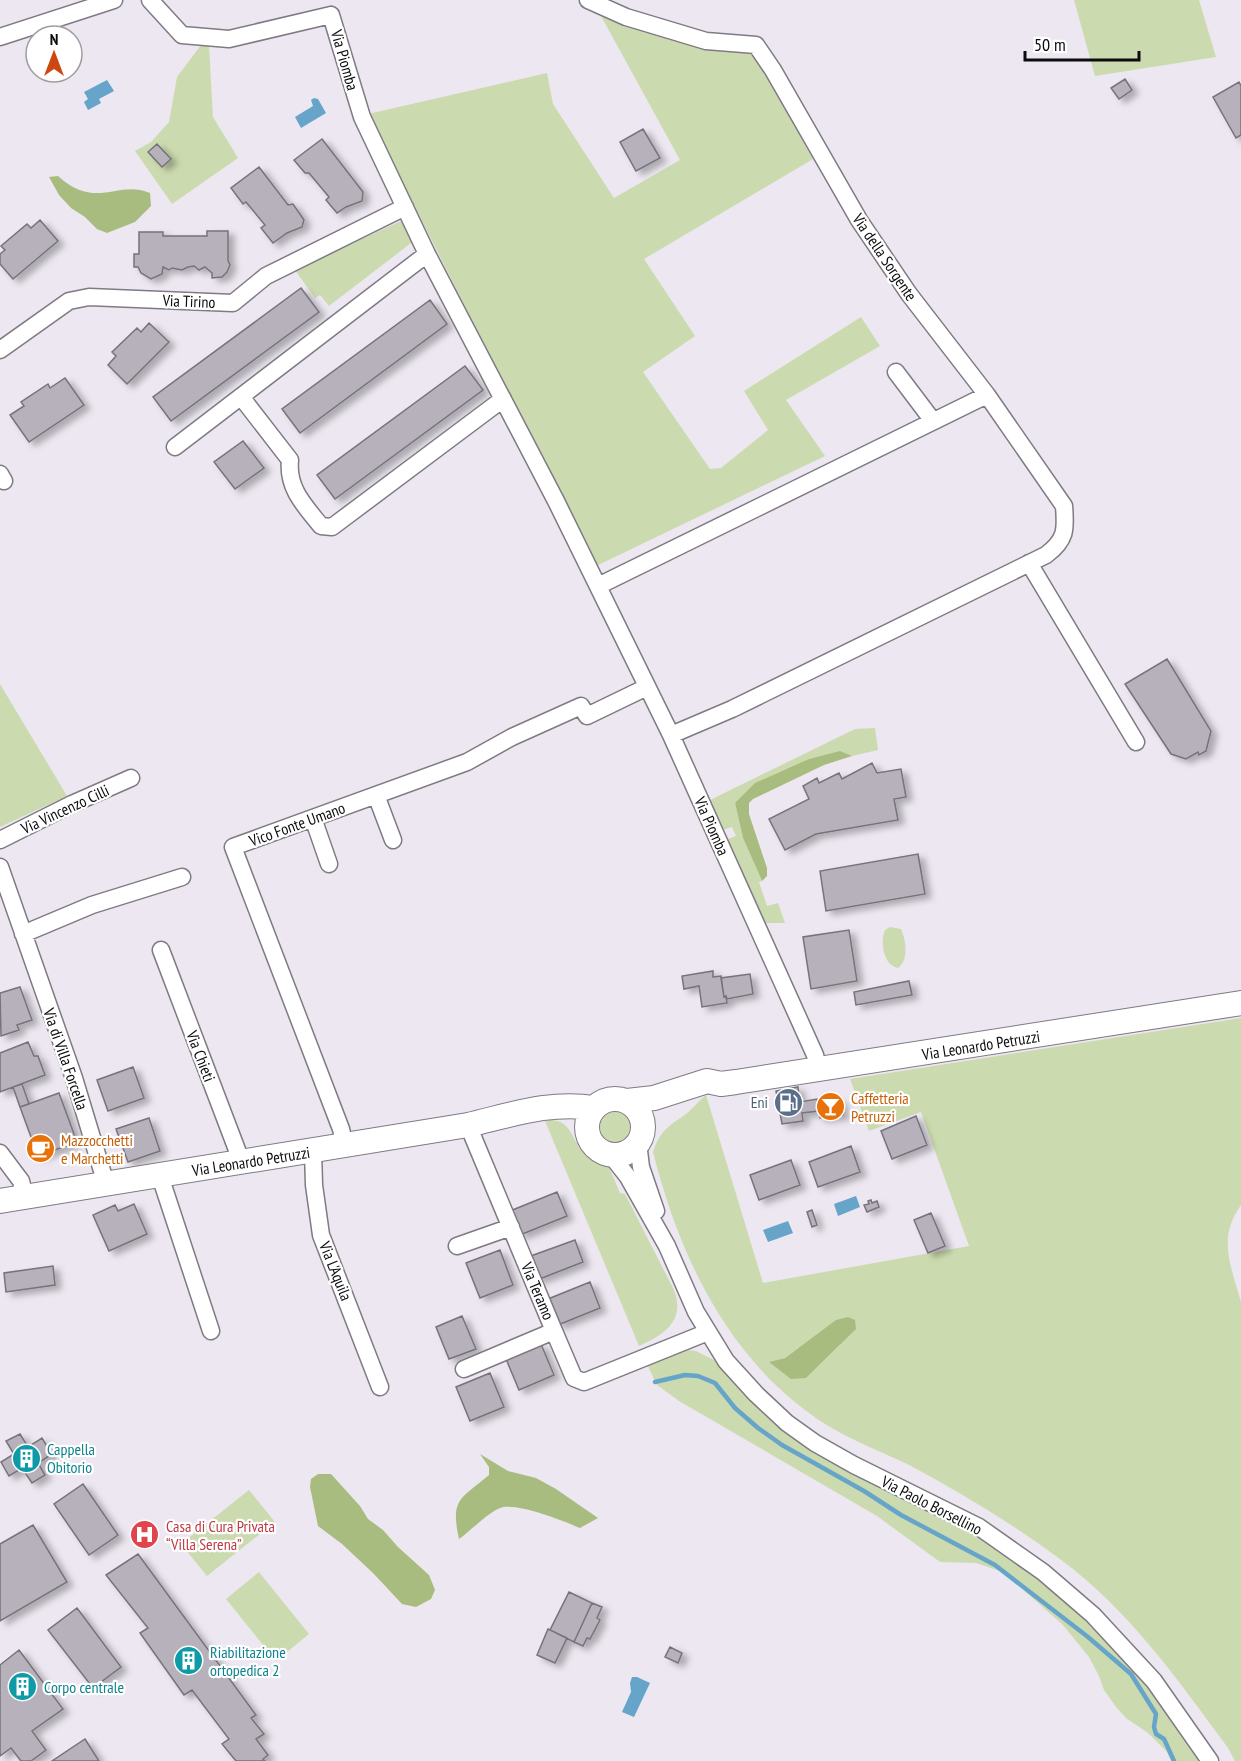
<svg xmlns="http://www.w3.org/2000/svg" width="1241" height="1761" font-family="'PT Sans Narrow',sans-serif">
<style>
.green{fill:#ccdbaf;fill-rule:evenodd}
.forest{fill:#a9bc80}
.water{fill:#66a4c9}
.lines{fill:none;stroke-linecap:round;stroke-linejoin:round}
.stream{stroke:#66a4c9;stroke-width:4.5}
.building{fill:#b6b1ba;stroke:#77727b;stroke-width:1.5;filter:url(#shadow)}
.street-casing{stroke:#7f7a83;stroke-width:19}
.secondary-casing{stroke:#7f7a83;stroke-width:26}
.street{stroke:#fff;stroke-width:16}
.secondary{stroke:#fff;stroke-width:24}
.labels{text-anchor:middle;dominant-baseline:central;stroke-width:4.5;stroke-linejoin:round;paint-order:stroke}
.street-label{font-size:16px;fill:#0c0b0e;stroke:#fff}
.food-label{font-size:16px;fill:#c56008;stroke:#fff;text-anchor:start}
.service-label{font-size:16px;fill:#4e5e75;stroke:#fff;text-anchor:end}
.culture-label{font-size:16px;fill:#0d838f;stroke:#fff;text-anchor:start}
.health-label{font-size:16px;fill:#be3a42;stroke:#fff;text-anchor:start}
</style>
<defs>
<filter id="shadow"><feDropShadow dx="6" dy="4" stdDeviation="3" flood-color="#0004"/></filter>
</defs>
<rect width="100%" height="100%" fill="#ece7f0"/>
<path class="green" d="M1074 0H1199L1216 57 1095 76Z
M603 12 751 53 767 77 813 159 644 259 695 336 643 372 710 469 721 468 768 430 744 391 861 317 880 346 786 400 825 456 596 566 368 114 547 73 553 104 614 198 680 160 601 16Z
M204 41 209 46 213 117 238 158 172 204 135 151 151 142 169 122 177 77Z
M401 221 415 240 329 306 320 295 315 298 295 270Z
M0 684 67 796 0 827Z
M875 728 878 750 852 756 845 754 809 759 735 803 743 838 762 881 759 882 767 906 778 903 785 923H765L728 839 736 836 732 827 723 830 710 800 855 729Z
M890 927 901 929C906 940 909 960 898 968 883 965 880 942 885 930Z
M1241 1018V1205C1217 1238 1231 1266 1241 1302V1761H1235L1228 1748C1178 1680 1129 1610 1060 1559 1013 1524 963 1494 911 1466 883 1452 852 1441 825 1424 730 1363 680 1259 653 1152 659 1134 666 1127 682 1117 690 1112 698 1101 706 1095L763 1283 969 1246 921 1112 869 1131 850 1079ZM841 1344 806 1378 770 1362 785 1358 798 1348Z
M600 1127a15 15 0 1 1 30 0a15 15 0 1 1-30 0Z
M552 1120C571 1121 572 1140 583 1152 590 1159 602 1160 608 1167 613 1174 616 1185 620 1193L625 1194 673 1288C687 1319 665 1335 639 1346L545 1121Z
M679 1349 696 1351 714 1360 759 1408 790 1434 961 1525 996 1547 1037 1577 1071 1606 1133 1665 1200 1761H1171L1167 1752 1148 1733 1126 1718 1116 1707 1104 1690 1099 1676 1089 1657 1063 1625 1003 1572 976 1563 940 1562 877 1516 679 1401 657 1385 645 1360Z
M249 1490 275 1522 207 1576 181 1544Z
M259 1572 309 1634 276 1661 226 1599Z"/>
<path class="forest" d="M58 176C97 211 117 179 150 193L151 206 135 222 107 233 97 229 85 217 71 208 59 195 49 177Z
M840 751 852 756 824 765 753 799 749 803V814L767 868V876L762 881 743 838 735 803 755 783 809 759Z
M848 1317 855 1320 856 1329 806 1378 791 1379 769 1362 785 1358 836 1320Z
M480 1454 508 1471 536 1478 556 1489 598 1518 580 1528C563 1521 516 1502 500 1508 489 1512 469 1532 459 1539 450 1498 461 1499 489 1475V1467Z
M318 1474H331L360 1506 368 1519 383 1530 398 1547 429 1575 435 1590 431 1599 416 1607 402 1604 373 1573 342 1544 318 1526 310 1487 311 1479Z"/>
<path class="water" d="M107 80 114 91 99 99 101 103 88 110 84 102 88 99 84 92Z
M314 98 318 99 326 113 301 128 295 117 313 106 311 100Z
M856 1196 860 1207 838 1216 834 1204Z
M788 1221 793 1233 768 1242 763 1230Z
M632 1677H637L650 1683 634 1717 622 1712 631 1692 630 1683Z"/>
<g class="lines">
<path class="stream" d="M655 1382 685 1375 698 1376 715 1383 735 1408 758 1428 782 1445 864 1491 901 1515 995 1565 1088 1637 1131 1674 1156 1714 1154 1727 1156 1734 1164 1739 1174 1761"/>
</g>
<path class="building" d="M1125 79 1132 90 1119 99 1111 88Z
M1239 82 1241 86V135L1236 138 1213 97Z
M643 129 660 158 636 171 620 142Z
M322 139 363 192 362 201 346 207 337 213 326 200 329 197 309 173H305L294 160Z
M157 144 171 159 162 167 148 152Z
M259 167 288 205 293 204 304 220 302 227 287 233 273 243 261 228 265 225 246 202 243 204 231 188Z
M40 220 58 241 13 279 0 264V254L5 250 1 246 27 224 31 228Z
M207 231H228V260L230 265 227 272 222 277 212 278V273L205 267 199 270 194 266 188 267 182 270 172 268 169 270 163 267 162 274 151 279 141 273 138 267H134V254H139V232H163V236H207Z
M301 288 319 312 171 421 153 397Z
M430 300 447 324 300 433 282 409Z
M149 323 169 342 127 384 108 365 116 356 112 352 137 328 141 332Z
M465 366 483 390 335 499 317 475Z
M65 378 84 405 29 442 10 415 24 406 21 402 48 384 50 388Z
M243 441 264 468 235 489 214 462Z
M1167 659 1211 731 1206 751 1199 755 1198 752 1186 759 1171 754 1125 684Z
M872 763 877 773 901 769 906 797 894 799 898 820 816 834 785 850 769 819 809 799 803 786 817 778 819 783 839 773 842 779Z
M918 854 925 894 826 911 820 871Z
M849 930 857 981 811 989 803 937Z
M713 971V977L721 976 724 997 726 996 727 1003 702 1007 699 986 684 989 682 976Z
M750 974 753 994 727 999 726 996 724 997 721 978Z
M909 981 912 995 856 1005 854 992Z
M20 987 32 1020 17 1025 19 1030 1 1036 0 993Z
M28 1042 34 1056H38L45 1075 0 1092V1053Z
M133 1067 144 1098 108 1111 97 1080Z
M22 1084 29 1104 20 1107 13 1087Z
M798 1087 800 1102 817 1099 819 1111 802 1113 803 1121 782 1124 776 1091Z
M59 1093 77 1142 38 1156 20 1107Z
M840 1099 843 1115 820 1118 817 1103Z
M916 1116 927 1145 892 1159 881 1131Z
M149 1118 160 1151 128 1162 116 1129Z
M851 1146 860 1172 818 1187 809 1162Z
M791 1160 800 1185 759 1200 750 1175Z
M557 1192 567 1216 520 1235 510 1211Z
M871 1200 872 1203 877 1201 879 1207 867 1212 864 1205 869 1204 868 1201Z
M134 1204 147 1234 109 1251 93 1215 115 1205 118 1211Z
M812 1210 817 1225 812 1227 807 1212Z
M931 1213 945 1246 928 1253 914 1220Z
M575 1240 583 1262 537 1280 528 1257Z
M500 1250 513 1285 480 1298 466 1263Z
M53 1266 55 1285 6 1292 4 1273Z
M590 1282 600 1308 558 1325 548 1299Z
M462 1316 476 1349 449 1359 436 1327Z
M541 1344 554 1375 519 1390 506 1359Z
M490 1373 504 1407 470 1421 456 1387Z
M20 1434 28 1447 42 1438 52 1454 38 1463 45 1475 32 1483 22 1468 9 1476 1 1462 14 1454 6 1441Z
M83 1484 118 1535 89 1555 54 1504Z
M33 1525 67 1582 0 1621V1544Z
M138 1554 256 1715 251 1718 264 1734 256 1739 268 1755 263 1759 265 1761H236L222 1744 229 1739 192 1690 184 1695 140 1633 148 1628 106 1575Z
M569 1592 592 1603 574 1642 550 1630Z
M592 1603 602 1607 597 1618 600 1620 590 1639 587 1638 583 1646 574 1642Z
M77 1608 121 1667 93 1688 48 1630Z
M548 1629 567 1638 555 1663 537 1655Z
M670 1647 682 1653 678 1663 665 1657Z
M19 1650 63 1709 32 1731 46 1750 31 1761H21L11 1748 0 1756V1665Z
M85 1739 99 1761H52Z"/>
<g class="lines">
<defs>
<path id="street" d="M150 0 182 35 229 39 331 15
M588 0 626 17 706 41 756 45 773 70 859 220 909 294 987 395 1064 506C1066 530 1066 540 1046 555L732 709 671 735
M331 15 362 117 427 254 556 501 671 735 815 1055 819 1070
M0 37 114 0
M0 350 69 301 89 297 233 303 266 276 405 207
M896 372 933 421
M242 398 290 460C287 488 304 505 321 526L332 527 503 399
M175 447 427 254
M0 474 4 481
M1029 563 1136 742
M598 586 987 395
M376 795 393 840
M313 818 329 864
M0 840 72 804 131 778
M0 867 74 1078 106 1184
M23 934 92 905 182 877
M161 950 242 1163
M638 1143 641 1167 656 1211
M345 1146 341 1129 233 847 467 762 512 737 581 706 587 716 647 687
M313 1151 314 1185 321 1235 380 1387
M0 1153 21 1181 25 1197
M610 1154 628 1177 667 1246 696 1312 726 1361 756 1394 787 1423 815 1443 854 1465 979 1527 1043 1572 1093 1615 1154 1681 1210 1761
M160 1176 211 1331
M457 1246 511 1227
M554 1331 574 1378 584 1382 708 1332
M464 1369 554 1331 468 1125"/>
<path id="secondary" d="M587 1127a28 28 0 1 1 56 0a28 28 0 1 1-56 0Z
M627 1101 654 1098 707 1081 721 1084 736 1082 1241 1003
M0 1201 468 1125C511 1115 550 1101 594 1108"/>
</defs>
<use href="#street" class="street-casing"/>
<use href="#secondary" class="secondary-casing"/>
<use href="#street" class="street"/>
<use href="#secondary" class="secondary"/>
</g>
<defs>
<symbol id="fuel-disc" viewBox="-11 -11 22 22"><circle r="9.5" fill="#5c6f8a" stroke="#fff"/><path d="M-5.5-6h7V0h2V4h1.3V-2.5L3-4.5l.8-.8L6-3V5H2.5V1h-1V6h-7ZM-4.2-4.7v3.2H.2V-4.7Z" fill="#fff"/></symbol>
<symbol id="bar-disc" viewBox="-11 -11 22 22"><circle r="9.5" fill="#e8710a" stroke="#fff"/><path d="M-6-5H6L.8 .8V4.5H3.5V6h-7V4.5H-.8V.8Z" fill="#fff"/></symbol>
<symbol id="cafe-disc" viewBox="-11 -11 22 22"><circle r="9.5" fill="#e8710a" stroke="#fff"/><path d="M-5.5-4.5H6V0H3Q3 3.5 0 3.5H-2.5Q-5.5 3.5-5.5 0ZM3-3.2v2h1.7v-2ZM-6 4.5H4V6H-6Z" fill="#fff"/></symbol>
<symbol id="building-disc" viewBox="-11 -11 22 22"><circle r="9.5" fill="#0f9aa8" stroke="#fff"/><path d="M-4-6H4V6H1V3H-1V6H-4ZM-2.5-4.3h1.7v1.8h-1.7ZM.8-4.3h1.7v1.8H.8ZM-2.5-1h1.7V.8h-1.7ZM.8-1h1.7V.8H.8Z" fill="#fff"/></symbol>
<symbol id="hospital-disc" viewBox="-11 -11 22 22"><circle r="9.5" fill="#e0444e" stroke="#fff"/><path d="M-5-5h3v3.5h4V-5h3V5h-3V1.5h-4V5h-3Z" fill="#fff"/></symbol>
</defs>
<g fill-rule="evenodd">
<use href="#fuel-disc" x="772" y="1086" width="33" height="33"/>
<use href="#bar-disc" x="814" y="1090" width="33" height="33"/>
<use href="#cafe-disc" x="24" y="1132" width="33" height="33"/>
<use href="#building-disc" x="10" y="1442" width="33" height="33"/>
<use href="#hospital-disc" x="128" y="1518" width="33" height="33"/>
<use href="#building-disc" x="172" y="1644" width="33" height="33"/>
<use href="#building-disc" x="6" y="1670" width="33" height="33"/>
</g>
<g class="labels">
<g class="street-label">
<text transform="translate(345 60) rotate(74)">Via Piomba</text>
<text transform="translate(885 257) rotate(56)">Via della Sorgente</text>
<text transform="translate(189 301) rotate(2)">Via Tirino</text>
<text transform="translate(65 809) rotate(-25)">Via Vincenzo Cilli</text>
<text transform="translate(297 824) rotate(-20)">Vico Fonte Umano</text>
<text transform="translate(712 826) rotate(66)">Via Piomba</text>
<text transform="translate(981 1045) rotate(-9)">Via Leonardo Petruzzi</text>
<text transform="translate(201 1056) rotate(69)">Via Chieti</text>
<text transform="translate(66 1059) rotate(71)">Via di Villa Forcella</text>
<text transform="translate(251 1161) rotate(-9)">Via Leonardo Petruzzi</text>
<text transform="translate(336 1271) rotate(68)">Via L'Aquila</text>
<text transform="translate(538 1291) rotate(67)">Via Teramo</text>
<text transform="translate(932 1505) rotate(27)">Via Paolo Borsellino</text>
</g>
<g class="food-label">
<text x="851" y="1098">Caffetteria<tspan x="851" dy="18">Petruzzi</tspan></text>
<text x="61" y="1140">Mazzocchetti<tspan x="61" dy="18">e Marchetti</tspan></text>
</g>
<g class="service-label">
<text x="768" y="1102">Eni</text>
</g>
<g class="culture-label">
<text x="47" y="1449">Cappella<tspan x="47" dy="18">Obitorio</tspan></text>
<text x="210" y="1652">Riabilitazione<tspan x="210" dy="18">ortopedica 2</tspan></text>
<text x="44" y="1687">Corpo centrale</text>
</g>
<g class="health-label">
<text x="166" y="1526">Casa di Cura Privata<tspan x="166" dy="18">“Villa Serena”</tspan></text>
</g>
</g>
<g transform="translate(54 54)"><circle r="28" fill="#ffffff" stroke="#9e9d9f" stroke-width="1.5"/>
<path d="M0-4.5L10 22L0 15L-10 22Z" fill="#cd4711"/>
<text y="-9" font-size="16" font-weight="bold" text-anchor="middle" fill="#0c0b0e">N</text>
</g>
<path d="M1025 51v9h114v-9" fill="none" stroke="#0c0b0e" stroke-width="3"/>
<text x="1034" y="51" font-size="18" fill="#0c0b0e" stroke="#ffffff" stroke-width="4.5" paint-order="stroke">50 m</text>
</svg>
